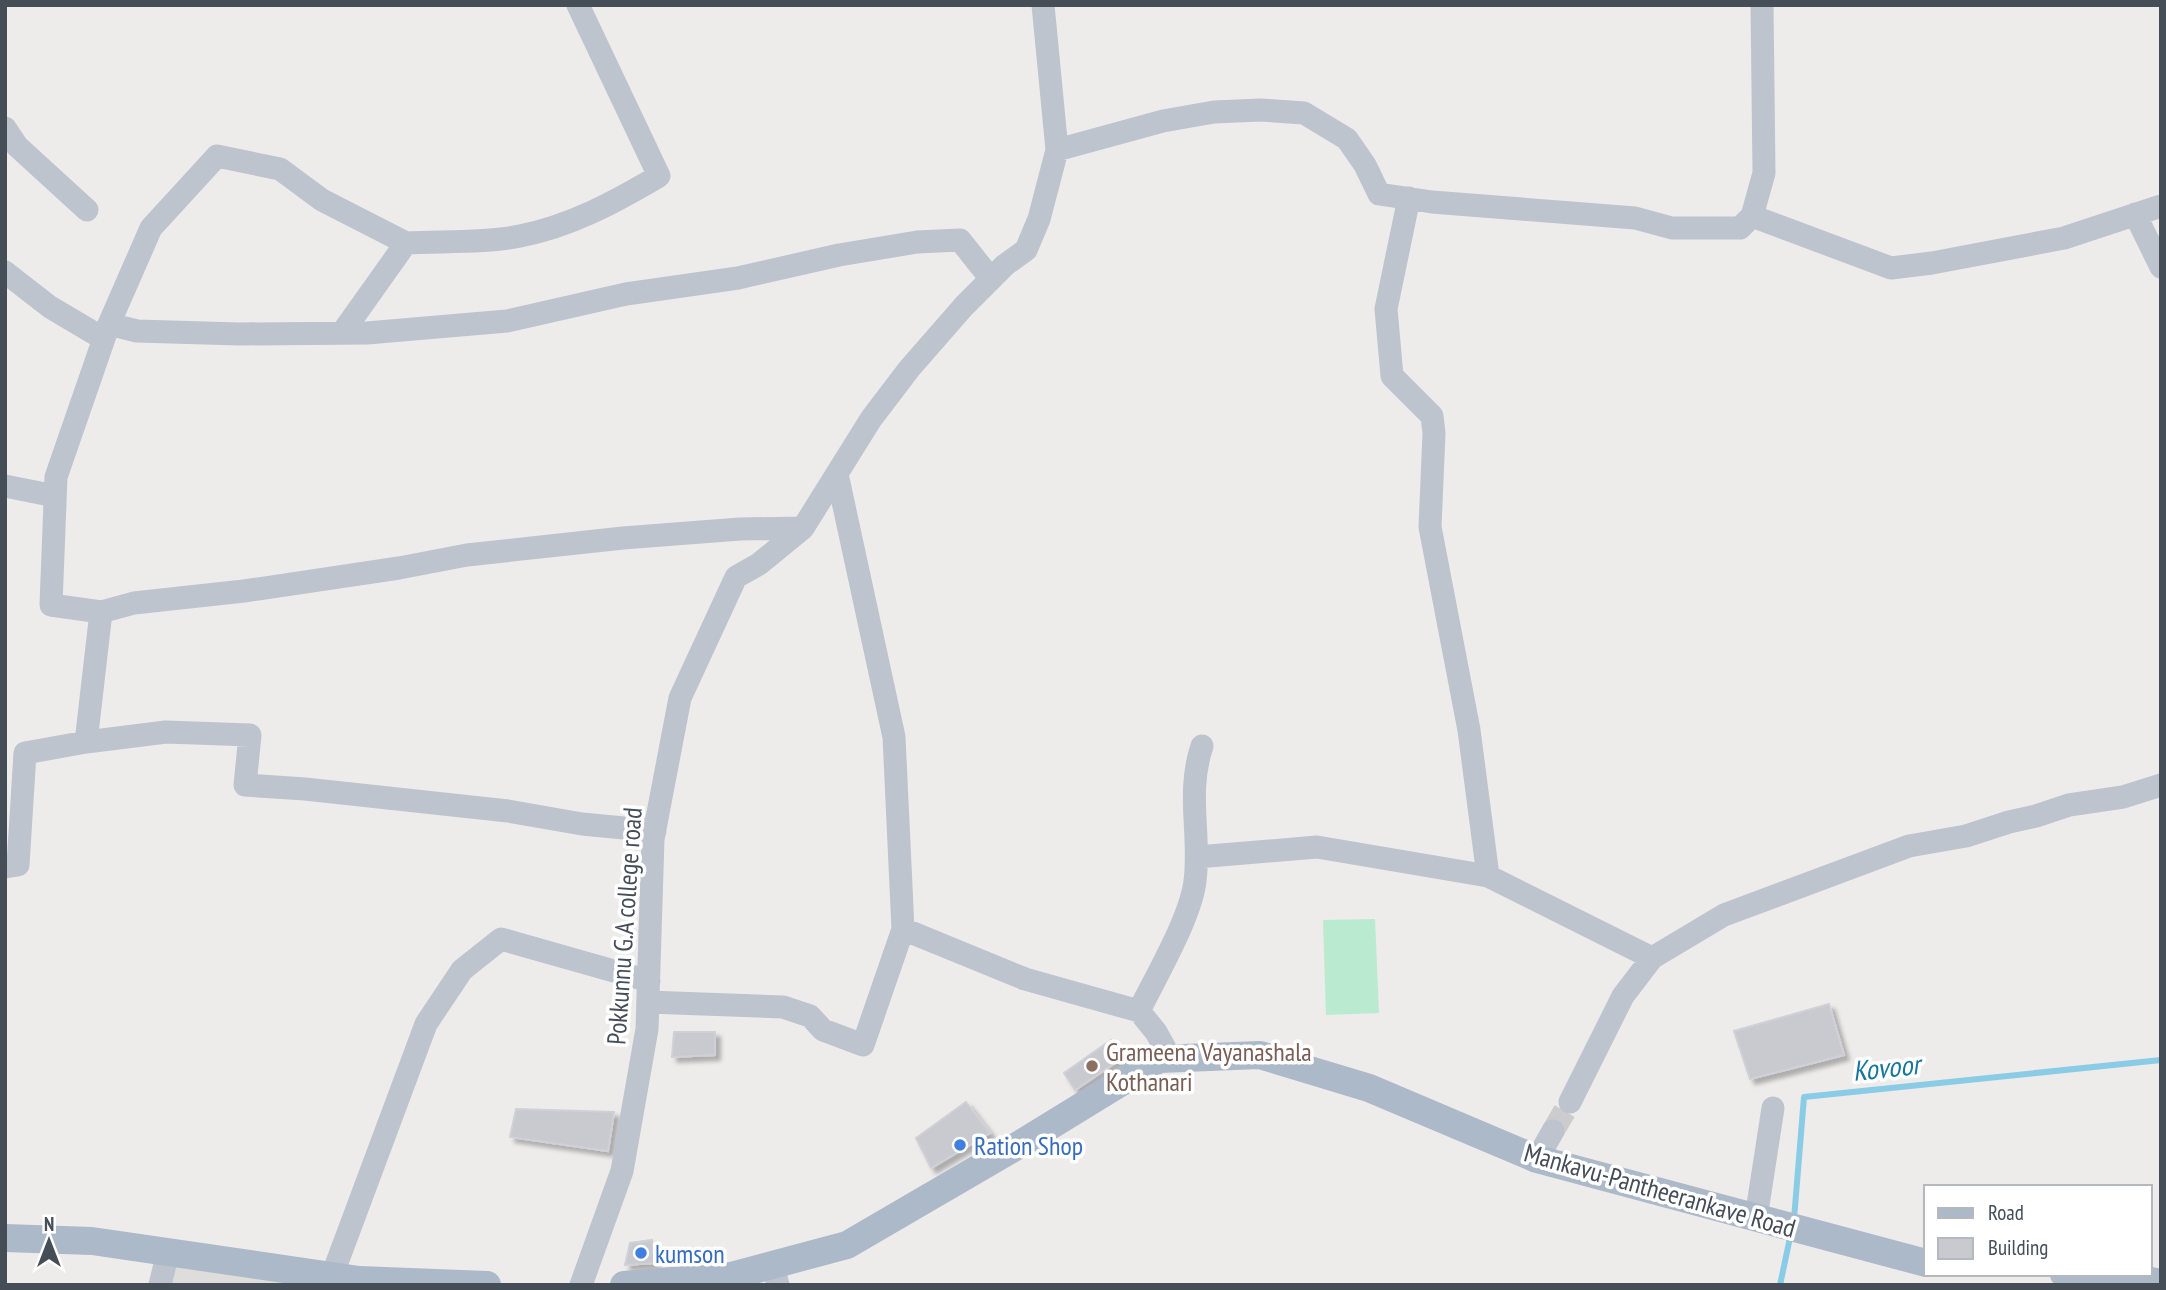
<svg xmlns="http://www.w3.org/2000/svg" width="2166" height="1290" font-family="'PT Sans Narrow',sans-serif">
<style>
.education{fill:#dfdcdc}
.pitch{fill:#baead0}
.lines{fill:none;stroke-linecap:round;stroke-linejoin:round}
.stream{stroke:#8acce5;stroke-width:6}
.building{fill:#c8cad0;stroke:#cfd1d7;stroke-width:2;filter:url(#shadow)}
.minor-tunnel{stroke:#cccbcd;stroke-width:23;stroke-dasharray:23 11;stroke-linecap:butt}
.minor{stroke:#bdc4cd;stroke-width:23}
.major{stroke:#acb9c9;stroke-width:28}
.education-dot{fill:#8d6e63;stroke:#fff;stroke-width:2.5}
.shop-dot{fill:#3f7fe0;stroke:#fff;stroke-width:2.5}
.labels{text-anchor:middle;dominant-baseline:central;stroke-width:7;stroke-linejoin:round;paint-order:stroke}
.street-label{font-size:26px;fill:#454d57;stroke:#fff}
.education-label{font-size:26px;fill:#785e54;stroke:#fff;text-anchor:start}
.shop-label{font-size:26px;fill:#366cbe;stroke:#fff;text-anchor:start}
.water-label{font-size:28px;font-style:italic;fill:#15769a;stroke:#fff}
</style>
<defs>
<filter id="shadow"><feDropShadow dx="5" dy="5" stdDeviation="2" flood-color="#0004"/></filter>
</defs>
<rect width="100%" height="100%" fill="#eeebeb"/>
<path class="education" d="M171 1259 349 1285H168Z"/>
<path class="pitch" d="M1375 919 1379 1013 1326 1015 1323 920Z"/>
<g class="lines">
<path class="stream" d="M1794 1219 1804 1097 2161 1060
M1780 1285 1791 1233"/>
</g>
<path class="building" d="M1829 1004 1844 1055 1750 1079 1734 1031Z
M674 1032H715V1055L672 1057Z
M1111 1040 1121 1059 1075 1090 1064 1073Z
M966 1102 990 1133 931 1168 916 1138Z
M516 1109 614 1112 608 1151 510 1137Z
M652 1240 655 1263 625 1265 630 1243Z"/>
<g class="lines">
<path class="minor-tunnel" d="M1553 1131 1570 1102"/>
<path class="minor" d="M5 128 17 146 87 210
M1057 150 1163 121 1214 112 1261 110 1304 113 1347 139 1365 165 1379 194 1432 202 1635 218 1672 228H1740L1752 216 1764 173 1762 5
M1409 198 1386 309 1392 376 1432 416 1434 433 1430 527 1469 730 1488 876
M2135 214 2161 267
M1752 216 1891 268 1932 263 2064 238 2161 206
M406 243C441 241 488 243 520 236 571 226 615 202 659 176L578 5
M5 272 50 307 104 339
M109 324 151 228 217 156 280 169 322 200 406 243 342 333
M5 486 55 496
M101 612 134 603 244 591 399 568 467 555 623 538 740 529 803 528
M86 742 101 612 51 605 56 477 109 324 137 331 239 334 367 333 507 321 626 294 738 278 839 255 917 242 960 240 991 279
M1197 857 1317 847 1488 876 1652 958
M5 867 18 865 25 753 86 742 166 732 250 735 245 785 305 789 508 811 582 824 655 831
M903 929 1025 979 1139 1011
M648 1002 783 1007 810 1016 823 1030 863 1045 903 929 894 737 837 474
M1171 1059 1156 1032 1139 1011C1156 976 1191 917 1195 881 1201 834 1186 794 1202 746
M1570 1102 1623 996 1652 958 1724 915 1909 846 1966 836 2009 822 2036 816 2069 805 2123 797 2161 785
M1537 1159 1553 1131
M1756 1218 1773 1108
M773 1265 778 1285
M332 1276 426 1024 462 970 501 939 649 981
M160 1285 168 1252
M581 1285 622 1171 647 1029 653 839 680 698 736 577 759 564 803 528 871 419 909 369 964 306 1005 265 1026 250 1039 219 1057 150 1043 5"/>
<path class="major" d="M5 1238 92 1241 359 1280 487 1285
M2064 1274 2146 1280 2161 1283
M624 1285 731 1276 847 1245 1022 1143 1159 1059 1260 1055 1369 1088 1537 1159 1926 1263"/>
</g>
<circle class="education-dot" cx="1092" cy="1066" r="7"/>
<g class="shop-dot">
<circle cx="960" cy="1145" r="7"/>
<circle cx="641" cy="1253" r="7"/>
</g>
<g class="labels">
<g class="street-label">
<text transform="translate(624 926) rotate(-86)">Pokkunnu G.A college road</text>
<text transform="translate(1660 1190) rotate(16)">Mankavu-Pantheerankave Road</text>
</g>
<g class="education-label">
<text x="1106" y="1051">Grameena Vayanashala<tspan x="1106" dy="30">Kothanari</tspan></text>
</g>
<g class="shop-label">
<text x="974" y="1145">Ration Shop</text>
<text x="655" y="1253">kumson</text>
</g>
<g class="water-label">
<text transform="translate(1886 1067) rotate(-6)">Kovoor</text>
</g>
</g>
<rect width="2166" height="1290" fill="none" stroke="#454d57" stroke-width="14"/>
<rect x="1924" y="1185" width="228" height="91" fill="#ffffff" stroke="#b5b8bc" stroke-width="2"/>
<rect x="1938" y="1208" width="35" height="10" fill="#acb9c9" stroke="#b5b8bc" stroke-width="2"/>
<text x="1988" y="1220" font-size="21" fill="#454d57">Road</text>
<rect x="1938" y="1238" width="35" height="21" fill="#c8cad0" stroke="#b5b8bc" stroke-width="2"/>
<text x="1988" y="1255" font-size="21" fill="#454d57">Building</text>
<g transform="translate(49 1241)" stroke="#ffffff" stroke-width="5" paint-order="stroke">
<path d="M0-5L12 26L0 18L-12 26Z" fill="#454d57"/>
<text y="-10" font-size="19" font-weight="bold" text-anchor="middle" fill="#454d57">N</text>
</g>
</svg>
